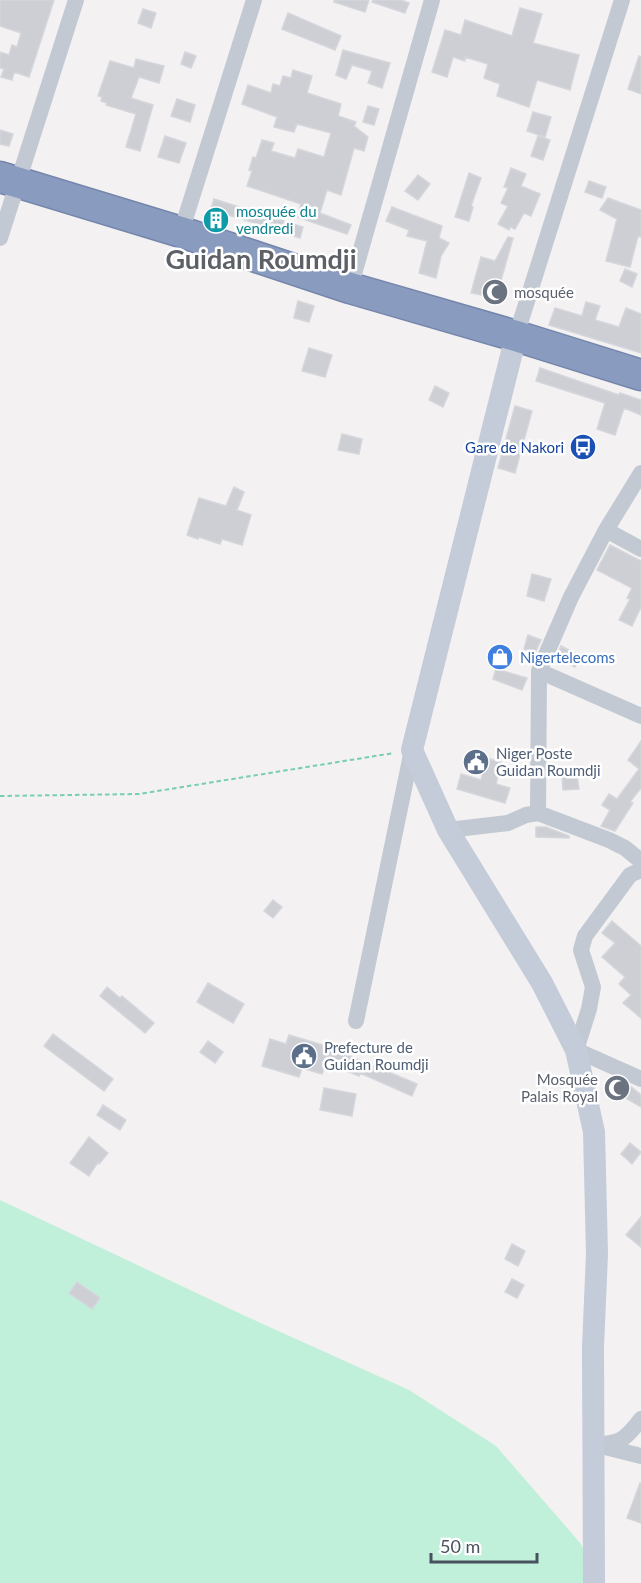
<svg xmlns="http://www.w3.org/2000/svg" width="641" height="1583" font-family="Lato,sans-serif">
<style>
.green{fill:#c0f0da}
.building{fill:#cdcfd5;stroke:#d5d6dc;stroke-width:1.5}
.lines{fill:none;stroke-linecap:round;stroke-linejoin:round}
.highway-casing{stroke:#7486ab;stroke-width:33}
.path{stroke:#78ceb1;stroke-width:2;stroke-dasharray:4.5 3;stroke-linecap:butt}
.street{stroke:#c2c9d2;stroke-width:16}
.secondary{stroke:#c4cbd9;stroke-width:22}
.highway{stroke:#899bbf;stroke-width:30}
.labels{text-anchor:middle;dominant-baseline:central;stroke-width:5;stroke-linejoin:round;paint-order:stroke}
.culture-label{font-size:15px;fill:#0d838f;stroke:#fff;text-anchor:start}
.worship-label{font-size:15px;fill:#5b616d;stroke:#fff;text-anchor:start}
.transit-label{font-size:15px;fill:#164399;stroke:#fff;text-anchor:end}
.shop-label{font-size:15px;fill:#366cbe;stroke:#fff;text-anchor:start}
.service-label{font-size:15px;fill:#4e5e75;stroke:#fff;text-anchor:start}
.town-label{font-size:27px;font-weight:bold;fill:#5d6066;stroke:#fff}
</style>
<rect width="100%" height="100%" fill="#f3f1f1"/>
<path class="green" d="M0 1200 243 1315 409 1390 496 1446 581 1544 598 1583H0Z"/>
<path class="building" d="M0 0H54L29 77 14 72 12 80 1 77 4 69 0 68V52L9 55 12 45 17 47 21 33 0 26Z
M334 0H369L365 12 334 2Z
M373 0H401L409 3 405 13 372 2Z
M520 8 542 14 533 43 579 55 570 90 537 80 529 107 497 96 500 84 484 78 488 64 465 57V61L453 57 447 77 432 72 445 30 461 35 465 20 512 36Z
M143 9 156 13 151 28 138 23Z
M288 13 341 36 335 50 282 29Z
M343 50 390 63 382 88 368 83 372 71 352 65 346 79 336 75Z
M185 52 196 56 191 68 181 64Z
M639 56 641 57V94L628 89Z
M136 59 164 66 159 83 139 77 131 98 153 105 140 151 126 147 136 114 106 105 107 103 101 101 102 97 98 96 110 61 134 68Z
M293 70 312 76 307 93 341 104 338 116 356 122 354 126 368 137 364 151 354 148 341 195 327 190 320 213 351 225 347 234 297 217 301 204 247 186 252 171 249 170 253 157 256 158 262 140 274 143 271 151 295 158 298 149 324 157 331 133 297 124 294 132 274 127 277 117 242 104 248 85 271 93 273 84 280 86 283 76 291 78Z
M177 99 195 105 190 122 171 116Z
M368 106 379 109 374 125 363 122Z
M533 112 551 117 545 137 527 131Z
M0 130 13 134 9 146 0 144Z
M165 136 186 143 179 163 158 157Z
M538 136 550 140 543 160 531 156Z
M511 168 526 174 521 186 540 194 531 216 524 213 515 229 510 227 509 230 498 224 508 206 501 203 508 188 504 187Z
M469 173 481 178 471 206 473 207 469 221 455 217Z
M418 175 430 184 418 200 405 191Z
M589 181 606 187 602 198 585 192Z
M608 198 641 210V237L638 236 630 267 606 261 617 219 600 210Z
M214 199 284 221 281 231 225 214 222 227 207 222Z
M392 207 442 226 439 238 449 243 441 256 436 278 419 273 427 241 407 236 409 230 386 221Z
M290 223 303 227 300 238 287 234Z
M508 237 513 238 496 298 471 293 481 257 495 261Z
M625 269 637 274 632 287 620 281Z
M298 301 314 306 309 322 294 318Z
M586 302 600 306 595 320 619 327 626 308 641 314V353L549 325 555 308 582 316Z
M309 348 332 355 325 377 302 371Z
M540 368 619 395 620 393 641 400V415L624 408 615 435 597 429 605 403 536 381Z
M435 386 449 393 443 407 429 400Z
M515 406 532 411 515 473 498 468Z
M342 434 362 439 359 454 338 450Z
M234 487 244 492 237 510 251 515 242 545 222 539 220 544 199 537 198 539 187 535 199 498 226 506Z
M610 545 641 561V607L632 626 619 620 630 599 627 598 632 588 597 570Z
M532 574 551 579 544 601 527 596Z
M528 635 541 640 535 653 524 649Z
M561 646 581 656 575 667 556 658Z
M496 669 527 678 522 690 493 679Z
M641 741V788L630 802 633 803 615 831 601 826 610 810 602 805 609 794 617 799 639 769 628 760Z
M486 758 501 762 496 784 510 788 505 803 457 789 461 774 481 780Z
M577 775 579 789 563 790 562 776Z
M536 827H546L569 836V838L536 837Z
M273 900 282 907 273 918 264 911Z
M612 921 641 946V1018L623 1003 631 995 619 984 625 977 602 957 615 943 602 933Z
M208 983 244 1004 233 1023 197 1002Z
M107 987 120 998 122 996 154 1023 145 1033 100 996Z
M53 1034 113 1079 104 1091 44 1046Z
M289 1035 326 1046 417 1084 412 1096 360 1073 359 1076 326 1063 322 1074 302 1068 299 1077 262 1066 270 1039 286 1044Z
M208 1041 223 1052 215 1063 200 1052Z
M615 1079 629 1085 641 1095V1107L624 1097 620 1101 606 1090Z
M324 1088 356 1094 352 1116 320 1110Z
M103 1105 126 1120 120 1130 97 1115Z
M89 1137 108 1153 99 1164 98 1162 89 1176 70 1163Z
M630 1143 641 1152 632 1164 621 1154Z
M641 1217V1247L626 1235Z
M512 1244 525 1251 518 1266 505 1259Z
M512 1279 524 1285 517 1298 505 1292Z
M77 1282 100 1298 92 1309 69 1293Z
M640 1483 641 1484V1523L627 1518Z"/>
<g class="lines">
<defs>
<path id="highway" d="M0 177 181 232 350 288 516 336 641 375"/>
</defs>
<use href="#highway" class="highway-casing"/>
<path class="path" d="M0 796 139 794 394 753"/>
<path class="street" d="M181 232 254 0
M0 238 76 0
M350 288 432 0
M516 336 622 0
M606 530 641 549
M539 671 641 716
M538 813 539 671 571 597 606 530 641 473
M448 830 508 823 526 815 538 813 609 840 625 848 641 861
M641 870 630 875 585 936 581 950 593 987 589 1009 576 1050 641 1079
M356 1021 412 750
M594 1444C620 1444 625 1440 641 1419
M601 1446 641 1456"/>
<path class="secondary" d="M516 336 412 750 448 830 542 983 576 1050 594 1132 597 1254 593 1347 594 1583"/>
<use href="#highway" class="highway"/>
</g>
<defs>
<symbol id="building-disc" viewBox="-11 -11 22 22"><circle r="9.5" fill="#0f9aa8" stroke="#fff"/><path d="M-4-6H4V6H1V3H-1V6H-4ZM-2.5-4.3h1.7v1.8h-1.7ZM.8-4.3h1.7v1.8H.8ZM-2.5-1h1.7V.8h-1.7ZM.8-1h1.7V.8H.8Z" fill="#fff"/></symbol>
<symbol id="mosque-disc" viewBox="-11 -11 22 22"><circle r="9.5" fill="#6b7280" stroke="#fff"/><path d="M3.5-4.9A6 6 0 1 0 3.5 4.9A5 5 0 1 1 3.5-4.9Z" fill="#fff"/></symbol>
<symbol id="bus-disc" viewBox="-11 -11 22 22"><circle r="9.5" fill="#1a4fb4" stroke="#fff"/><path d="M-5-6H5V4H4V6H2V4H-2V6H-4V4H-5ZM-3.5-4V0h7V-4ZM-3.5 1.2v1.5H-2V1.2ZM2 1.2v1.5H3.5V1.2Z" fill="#fff"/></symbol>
<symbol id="shop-disc" viewBox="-11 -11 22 22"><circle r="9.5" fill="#3f7fe0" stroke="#fff"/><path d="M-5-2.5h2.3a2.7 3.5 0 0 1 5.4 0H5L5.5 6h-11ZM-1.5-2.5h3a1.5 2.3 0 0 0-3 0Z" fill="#fff"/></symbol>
<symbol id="civic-disc" viewBox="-11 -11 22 22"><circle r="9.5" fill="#5c6f8a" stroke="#fff"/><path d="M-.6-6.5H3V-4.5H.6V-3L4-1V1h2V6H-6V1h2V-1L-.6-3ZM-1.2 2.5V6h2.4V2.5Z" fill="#fff"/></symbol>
</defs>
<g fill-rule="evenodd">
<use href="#building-disc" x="201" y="205" width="30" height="30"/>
<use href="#mosque-disc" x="480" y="277" width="30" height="30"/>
<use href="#bus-disc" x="568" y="432" width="30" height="30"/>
<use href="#shop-disc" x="485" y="642" width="30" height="30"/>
<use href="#civic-disc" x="461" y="747" width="30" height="30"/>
<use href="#civic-disc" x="289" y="1041" width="30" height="30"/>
<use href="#mosque-disc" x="602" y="1073" width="30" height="30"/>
</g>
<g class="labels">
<g class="culture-label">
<text x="236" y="211">mosquée du<tspan x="236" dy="17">vendredi</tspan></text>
</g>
<g class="worship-label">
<text x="514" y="292">mosquée</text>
<text x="598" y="1079" text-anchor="end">Mosquée<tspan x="598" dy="17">Palais Royal</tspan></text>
</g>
<g class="transit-label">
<text x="564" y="447">Gare de Nakori</text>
</g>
<g class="shop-label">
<text x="520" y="657">Nigertelecoms</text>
</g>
<g class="service-label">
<text x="496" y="753">Niger Poste<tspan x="496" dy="17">Guidan Roumdji</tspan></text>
<text x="324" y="1047">Prefecture de<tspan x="324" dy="17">Guidan Roumdji</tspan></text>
</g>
<g class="town-label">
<text x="261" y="258">Guidan Roumdji</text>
</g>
</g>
<path d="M431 1553v9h106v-9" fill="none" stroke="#48515e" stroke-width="3"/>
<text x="440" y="1553" font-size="18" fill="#48515e" stroke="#ffffff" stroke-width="4.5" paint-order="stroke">50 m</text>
</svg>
